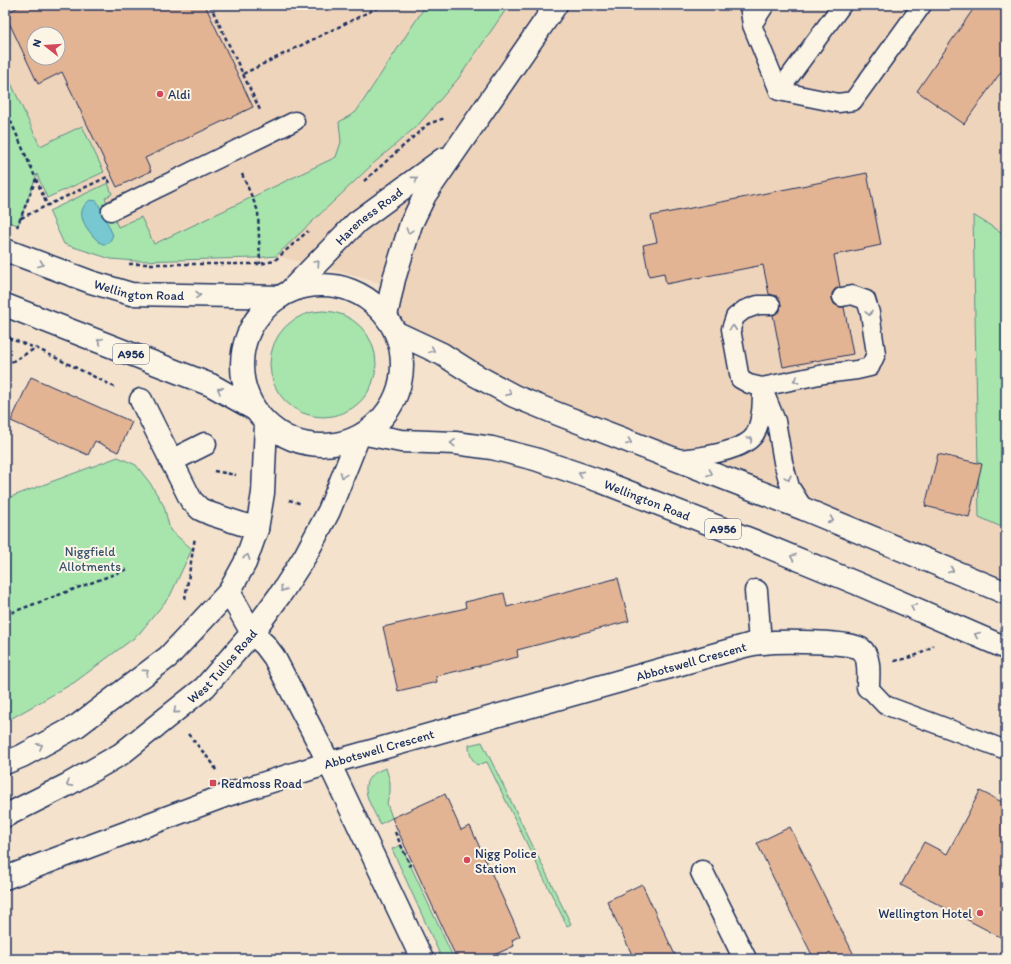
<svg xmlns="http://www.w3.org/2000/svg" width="1011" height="964" font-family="Itim,sans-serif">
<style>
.built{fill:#efd4bc;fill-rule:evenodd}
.green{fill:#a7e5ac;stroke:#618a85}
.water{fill:#77c8d0;stroke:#528ba2}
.building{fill:#e3b494;stroke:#1b2f5e;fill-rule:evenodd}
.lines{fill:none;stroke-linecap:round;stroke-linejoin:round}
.service-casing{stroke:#1b2f5e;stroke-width:21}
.minor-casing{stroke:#1b2f5e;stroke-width:25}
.tertiary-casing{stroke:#1b2f5e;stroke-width:25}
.secondary-casing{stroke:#1b2f5e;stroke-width:25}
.primary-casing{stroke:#1b2f5e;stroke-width:25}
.path{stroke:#1b2f5e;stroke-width:2.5;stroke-dasharray:4 3;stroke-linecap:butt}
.service{stroke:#fcf5e5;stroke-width:18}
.minor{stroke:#fcf5e5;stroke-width:22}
.tertiary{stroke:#fcf5e5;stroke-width:22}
.secondary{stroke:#fcf5e5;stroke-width:22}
.primary{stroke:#fcf5e5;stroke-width:22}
.oneway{stroke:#8c92a2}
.poi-dot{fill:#d1495b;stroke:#fcf5e5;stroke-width:1.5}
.labels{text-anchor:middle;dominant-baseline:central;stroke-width:4;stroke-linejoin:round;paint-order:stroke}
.shield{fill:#fcf5e5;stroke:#5e6a86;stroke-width:1}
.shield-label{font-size:12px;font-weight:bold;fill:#1b2f5e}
.poi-label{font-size:13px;fill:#1b2f5e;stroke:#fcf5e5;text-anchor:start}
.street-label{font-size:13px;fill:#1b2f5e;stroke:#fcf5e5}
.park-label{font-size:13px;fill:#37536e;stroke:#fcf5e5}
</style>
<rect width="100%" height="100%" fill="#f4e2cd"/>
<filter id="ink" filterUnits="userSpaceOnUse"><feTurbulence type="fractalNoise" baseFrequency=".025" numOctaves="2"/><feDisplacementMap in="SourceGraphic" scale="8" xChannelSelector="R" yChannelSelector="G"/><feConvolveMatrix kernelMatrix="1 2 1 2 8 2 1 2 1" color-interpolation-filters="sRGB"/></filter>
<g filter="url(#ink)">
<path class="built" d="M5 5H1006V593L558 414 397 333 386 316 390 286 341 272 276 256 255 258 135 261 111 259 64 244 49 211 67 202 5 70ZM34 34H58V58H34Z"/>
<path class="green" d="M426 5H509L458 79 418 125 374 163 276 256 255 258 135 261 111 259 64 244 49 211 108 183 112 194 105 198 118 227 141 217 154 244 336 157 341 142 339 122 356 112Z
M5 70 40 146 82 126 104 172 47 198 37 174 18 225 5 221Z
M973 215 1006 235V529L979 517Z
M270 364a53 53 0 1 1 106 0a53 53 0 1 1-106 0Z
M118 457 136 465 150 483 164 506 170 530 192 549 170 596 138 635 75 682 14 717 5 721V499Z
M482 742 571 924 567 926 487 762 477 765C471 759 469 753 469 745Z
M386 768 390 782V792L387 803 392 818 380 824C369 801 352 779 386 768Z
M401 845 454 959H442L392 849Z"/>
<path class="water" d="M90 200 97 201 113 235 109 243C107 244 105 244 103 244 99 243 95 238 93 236 83 224 75 211 90 200Z"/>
<path class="building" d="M22 5H205L253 107 145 158 151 171 117 187 62 72 38 84 5 14ZM34 34H58V58H34Z
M976 5H1006V65L964 124 917 91Z
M867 173 881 245 834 255 840 287 835 289 832 293V299L834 304 839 307H844L853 354 783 367 773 315 780 311 781 305 780 300 777 296 769 294 763 265 666 284 664 273 649 276 643 245 657 242 651 216Z
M31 377 132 422 118 452 95 441 88 455 11 421Z
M938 454 982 464 969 517 925 506Z
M618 578 629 621 517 650 518 657 436 676 437 682 398 691 383 627 466 608 465 602 504 593 507 607Z
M980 791 1006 804V940L901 885 924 842 947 854Z
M445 794 461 830 470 826 520 936 512 940 514 946 485 959H457L392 818Z
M790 827 856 959H814L773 877 757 843Z
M642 884 659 921 677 959H634L607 901Z"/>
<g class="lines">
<defs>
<path id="service" d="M749 5 752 25 779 91 838 103 853 101 922 5
M752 25 765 5
M779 91 842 5
M111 211 295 121
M674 459C694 458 748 452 756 432 762 418 762 402 762 387L749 384 740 379 731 329 735 317 744 310 758 305H771
M804 509 790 487 783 462 776 421 762 387 824 374 857 370 870 367 876 354 870 313 866 300 852 295 842 297
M868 687 885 705 1006 750"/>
<g id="minor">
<path d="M141 400 191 500 200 509 211 514 257 529"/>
<path d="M171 461 205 444"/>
<path d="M756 591 760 643"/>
<path d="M702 872 745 959"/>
<path id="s1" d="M422 959 329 763 741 647C748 645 755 643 763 643 778 641 852 641 861 649 871 657 868 676 868 687"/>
</g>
<path id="tertiary" d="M5 878 227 795 329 763 274 657 265 645 252 633 229 592"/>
<g id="secondary">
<path id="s2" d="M290 291 357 222 443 159"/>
<path d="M386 316 394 279 411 224 425 195 556 5"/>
<path d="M5 763 22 756 77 726 168 657 229 592 245 563 257 529 263 493 266 423"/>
<path id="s3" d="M5 816 67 785 121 754 205 687 252 633 282 592 305 556 329 511 358 438"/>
</g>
<g id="primary">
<path id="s4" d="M5 250 91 282 131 294 280 297"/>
<circle cx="322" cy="365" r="80"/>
<path d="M5 305 211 385 254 409"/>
<path d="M397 333 442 354 475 375 514 396 558 414 804 509 1006 593"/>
<path id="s5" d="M366 434 401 441 455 443 492 448 535 459 600 481 754 541 856 583 1006 648"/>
</g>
</defs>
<use href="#service" class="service-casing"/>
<use href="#minor" class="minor-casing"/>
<use href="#tertiary" class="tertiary-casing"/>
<use href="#secondary" class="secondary-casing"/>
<use href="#primary" class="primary-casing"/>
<path class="path" d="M210 5 260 110
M243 74 383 5
M5 108 36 179 17 227
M242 174 258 211 260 264
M36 179 47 205
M364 181 428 124 445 118
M21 218 107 177 110 183
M129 264H260L274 261 308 231
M9 337 11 339 35 348
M5 365 13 361 36 348 117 388
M214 471 236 475
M289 500 302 504
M185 599 195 537
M5 615 128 569
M894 661C909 658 922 655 933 645
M188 734 214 765 216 771
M395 832 410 865 408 866"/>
<use href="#service" class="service"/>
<use href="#minor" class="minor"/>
<use href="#tertiary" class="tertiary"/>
<use href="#secondary" class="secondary"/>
<use href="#primary" class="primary"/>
</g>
<defs><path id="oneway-chevron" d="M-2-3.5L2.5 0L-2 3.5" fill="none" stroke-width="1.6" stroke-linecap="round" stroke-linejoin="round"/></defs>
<g class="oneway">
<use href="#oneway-chevron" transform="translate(415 179) rotate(-36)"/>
<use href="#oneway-chevron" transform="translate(409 231) rotate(107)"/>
<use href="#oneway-chevron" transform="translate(317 263) rotate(-46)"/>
<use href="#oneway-chevron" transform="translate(41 264) rotate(21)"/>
<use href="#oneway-chevron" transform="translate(198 295) rotate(1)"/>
<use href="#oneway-chevron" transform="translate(869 313) rotate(78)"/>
<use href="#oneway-chevron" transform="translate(733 328) rotate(-85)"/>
<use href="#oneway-chevron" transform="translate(100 341) rotate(-158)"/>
<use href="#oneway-chevron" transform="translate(432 350) rotate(25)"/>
<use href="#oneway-chevron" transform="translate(796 380) rotate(168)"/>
<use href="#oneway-chevron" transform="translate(220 390) rotate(-151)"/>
<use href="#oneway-chevron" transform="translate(509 393) rotate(28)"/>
<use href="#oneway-chevron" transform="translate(750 439) rotate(-42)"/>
<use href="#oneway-chevron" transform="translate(629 442) rotate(21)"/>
<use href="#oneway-chevron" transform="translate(453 443) rotate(-176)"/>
<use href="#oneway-chevron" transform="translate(710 473) rotate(21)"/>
<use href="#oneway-chevron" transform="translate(581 474) rotate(-161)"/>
<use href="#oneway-chevron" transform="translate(343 475) rotate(111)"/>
<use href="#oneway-chevron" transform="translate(788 478) rotate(75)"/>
<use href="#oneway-chevron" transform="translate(831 520) rotate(23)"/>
<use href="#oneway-chevron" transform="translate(247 557) rotate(-70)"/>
<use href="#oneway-chevron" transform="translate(793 557) rotate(-158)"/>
<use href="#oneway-chevron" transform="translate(951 570) rotate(23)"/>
<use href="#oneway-chevron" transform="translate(283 589) rotate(124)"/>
<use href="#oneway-chevron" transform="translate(913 607) rotate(-156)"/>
<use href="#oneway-chevron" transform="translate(977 635) rotate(-157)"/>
<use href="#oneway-chevron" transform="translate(146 672) rotate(-37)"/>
<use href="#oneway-chevron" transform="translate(176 711) rotate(140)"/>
<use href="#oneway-chevron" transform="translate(40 746) rotate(-28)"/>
<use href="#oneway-chevron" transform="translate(69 784) rotate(151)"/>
</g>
</g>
<g class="poi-dot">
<circle cx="160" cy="94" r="4"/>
<rect x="209" y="779" width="8" height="8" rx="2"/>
<circle cx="467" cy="860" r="4"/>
<circle cx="980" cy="913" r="4"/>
</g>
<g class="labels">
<g class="shield">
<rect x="113" y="344" width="36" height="20" rx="3"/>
<rect x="705" y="519" width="36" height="20" rx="3"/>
</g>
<g class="shield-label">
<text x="131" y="354">A956</text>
<text x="723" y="529">A956</text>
</g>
<g class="poi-label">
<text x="168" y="94">Aldi</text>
<text x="221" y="783">Redmoss Road</text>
<text x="475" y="853">Nigg Police<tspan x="475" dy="15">Station</tspan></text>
<text x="972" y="913" text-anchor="end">Wellington Hotel</text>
</g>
<g class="street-label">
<text stroke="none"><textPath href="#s2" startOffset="109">Hareness Road</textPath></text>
<text stroke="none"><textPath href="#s4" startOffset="141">Wellington Road</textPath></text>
<text stroke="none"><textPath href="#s5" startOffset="291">Wellington Road</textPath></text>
<text stroke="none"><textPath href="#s1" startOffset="593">Abbotswell Crescent</textPath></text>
<text stroke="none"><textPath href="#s3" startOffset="266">West Tullos Road</textPath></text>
<text transform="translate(379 749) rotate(-16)">Abbotswell Crescent</text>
</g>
<g class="park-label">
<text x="90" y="551">Niggfield<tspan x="90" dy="15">Allotments</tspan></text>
</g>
</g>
<rect width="1011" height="964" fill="none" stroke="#fcf5e5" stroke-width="20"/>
<rect x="10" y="10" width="991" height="944" fill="none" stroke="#1b2f5e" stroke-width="1.5" filter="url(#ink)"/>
<g transform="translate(46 46) rotate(287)"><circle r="19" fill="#fcf5e5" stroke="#a2a6af"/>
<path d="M0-3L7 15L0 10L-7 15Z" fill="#d1495b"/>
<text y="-6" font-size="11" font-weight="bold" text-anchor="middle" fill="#1b2f5e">N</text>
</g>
</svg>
